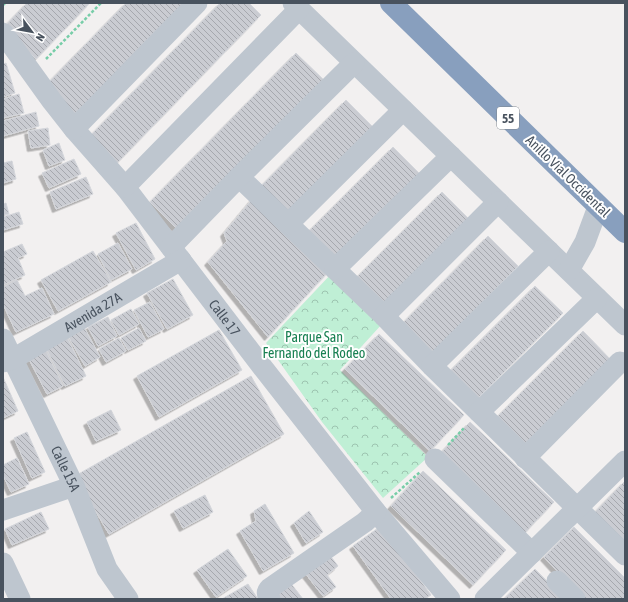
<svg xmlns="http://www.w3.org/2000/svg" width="628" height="602" font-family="'Asap Condensed',sans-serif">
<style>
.park{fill:url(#park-crowns)}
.building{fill:url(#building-back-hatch);stroke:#d4d6db;filter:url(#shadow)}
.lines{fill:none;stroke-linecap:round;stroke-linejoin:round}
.path{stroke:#77cda8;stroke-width:2.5;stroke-dasharray:3 2;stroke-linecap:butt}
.minor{stroke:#bec6cf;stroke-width:21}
.highway{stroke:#889fbe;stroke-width:22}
.labels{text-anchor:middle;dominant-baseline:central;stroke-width:4;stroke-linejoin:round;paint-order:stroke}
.shield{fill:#fff;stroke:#7f868e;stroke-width:1}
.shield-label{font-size:13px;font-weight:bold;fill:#48525e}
.street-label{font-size:14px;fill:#48525e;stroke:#fff}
.park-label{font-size:14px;fill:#188052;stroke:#fff}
</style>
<defs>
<pattern id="park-crowns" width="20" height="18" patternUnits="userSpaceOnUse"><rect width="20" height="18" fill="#bfefd5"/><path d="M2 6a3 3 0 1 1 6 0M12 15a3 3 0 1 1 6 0" fill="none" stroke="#9dc4b0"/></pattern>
<pattern id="building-back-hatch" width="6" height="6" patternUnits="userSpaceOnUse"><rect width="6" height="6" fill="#caccd2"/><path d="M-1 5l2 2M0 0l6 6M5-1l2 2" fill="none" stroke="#a6a8ae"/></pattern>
<filter id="shadow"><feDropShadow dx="-3.5" dy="3.5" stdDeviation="0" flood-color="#0004"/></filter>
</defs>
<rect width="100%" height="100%" fill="#f2f0f0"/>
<path class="park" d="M332 273 383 323 340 370 428 457 383 498 322 422 266 343Z"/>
<path class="building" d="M27 3H90L36 59 4 27Z
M126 3H184L74 115 45 86Z
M220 3H249L261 15 117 163 90 136Z
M296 53 326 82 180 232 150 202Z
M6 63 15 93 3 97V64Z
M19 94 24 113 3 118V99Z
M346 100 374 128 283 219 256 191Z
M36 112 39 126 3 136V121Z
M48 128 50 145 31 148 28 131Z
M59 143 65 160 49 166 43 150Z
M393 147 423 177 334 266 304 236Z
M74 159 81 174 49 188 42 173Z
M12 161 16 179 3 183V163Z
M86 177 93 194 56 209 50 192Z
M442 192 468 218 379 309 352 282Z
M254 197 330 270 268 337 208 262 227 241 224 233Z
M6 203 9 214 3 215V204Z
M19 212 23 224 3 230V217Z
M136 223 155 259 136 270 116 233Z
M488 236 518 266 429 358 398 328Z
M118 243 132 269 111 280 98 254Z
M22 244 27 254 18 258 25 275 3 285V252Z
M93 251 111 282 58 311 41 280Z
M173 279 193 315 167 329 147 293Z
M17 280 25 296 42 288 54 314 16 332 3 304V287Z
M535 286 563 313 473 403 446 375Z
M150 302 164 329 148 337 134 310Z
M131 309 139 324 119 335 111 320Z
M108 317 117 336 98 346 88 327Z
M84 327 100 357 85 366 68 336Z
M139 328 146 341 128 350 121 338Z
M219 330 242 370 159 417 137 376Z
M583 331 612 361 523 450 493 421Z
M379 334 464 415 430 451 345 369Z
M67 337 86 376 65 386 46 348Z
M119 338 126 351 106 362 99 349Z
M45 349 63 386 47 394 28 357Z
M251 376 284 434 109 534 75 476Z
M3 377 18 411 3 418Z
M111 410 121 430 96 441 87 422Z
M470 422 554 502 520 538 436 458Z
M27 432 45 472 32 478 14 438Z
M17 458 29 484 11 492 3 475V465Z
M423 471 506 550 473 585 391 506Z
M625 481V547L593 514Z
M205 495 213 512 183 528 174 511Z
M265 504 294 553 263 571 240 531 256 521 254 511Z
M309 511 323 532 306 543 294 523Z
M41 512 49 529 12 545 5 529Z
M381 526 431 595 425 599H413L412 598 410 599H391L353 546Z
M574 527 625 578V599H583L544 557Z
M228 549 247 576 216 597 197 570Z
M329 554 338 566 327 575 336 587 323 596 305 573Z
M535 569 565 599H504Z
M289 581 303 599H277L273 593Z
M248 584 258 599H222Z"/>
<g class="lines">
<path class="path" d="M3 5 5 3
M46 59 101 3
M448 445 465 427
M391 498 420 472"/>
<g class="minor">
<path d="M293 3 625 325"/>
<path id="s1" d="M3 33 52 101 74 129 125 187 260 364 376 512 450 599"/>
<path d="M74 129 197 3"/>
<path d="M239 177 384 316 432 366 625 555"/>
<path d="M125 187 299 9"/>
<path d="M288 224 403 110"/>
<path d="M171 247 239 177 354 63"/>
<path d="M335 269 451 156"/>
<path d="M569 270 585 242 598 207"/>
<path d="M384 316 498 202"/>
<path id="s2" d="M3 339 74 486 107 569 128 599"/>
<path id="s3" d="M3 362 13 359 181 260"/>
<path d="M432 366 549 251"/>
<path d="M479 412 597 298"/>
<path d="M525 458 620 362"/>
<path d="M435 459 532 553"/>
<path d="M3 510 74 486"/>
<path d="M3 563 20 599"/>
<path d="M557 581 575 599"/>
<path d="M270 599C267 595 266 592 270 588L365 522 376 512"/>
<path d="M485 599 625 461"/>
</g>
<path class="highway" d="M391 3 625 232"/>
</g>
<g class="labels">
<rect class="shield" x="497" y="107" width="22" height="22" rx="3"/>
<g class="shield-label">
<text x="508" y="118">55</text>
</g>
<g class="street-label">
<text transform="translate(568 176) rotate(44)">Anillo Vial Occidental</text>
<text stroke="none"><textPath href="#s3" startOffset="103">Avenida 27A</textPath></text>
<text stroke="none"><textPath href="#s1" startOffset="361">Calle 17</textPath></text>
<text stroke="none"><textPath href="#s2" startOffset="144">Calle 15A</textPath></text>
</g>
<g class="park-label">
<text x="314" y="337">Parque San<tspan x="314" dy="16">Fernando del Rodeo</tspan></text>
</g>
</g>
<rect width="628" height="602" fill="none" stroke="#48525e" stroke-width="8"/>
<g transform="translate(32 32) rotate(122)" stroke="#ffffff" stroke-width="3" paint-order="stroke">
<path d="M0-3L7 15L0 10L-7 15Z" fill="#48525e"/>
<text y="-6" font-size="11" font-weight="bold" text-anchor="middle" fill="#48525e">N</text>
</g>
</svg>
